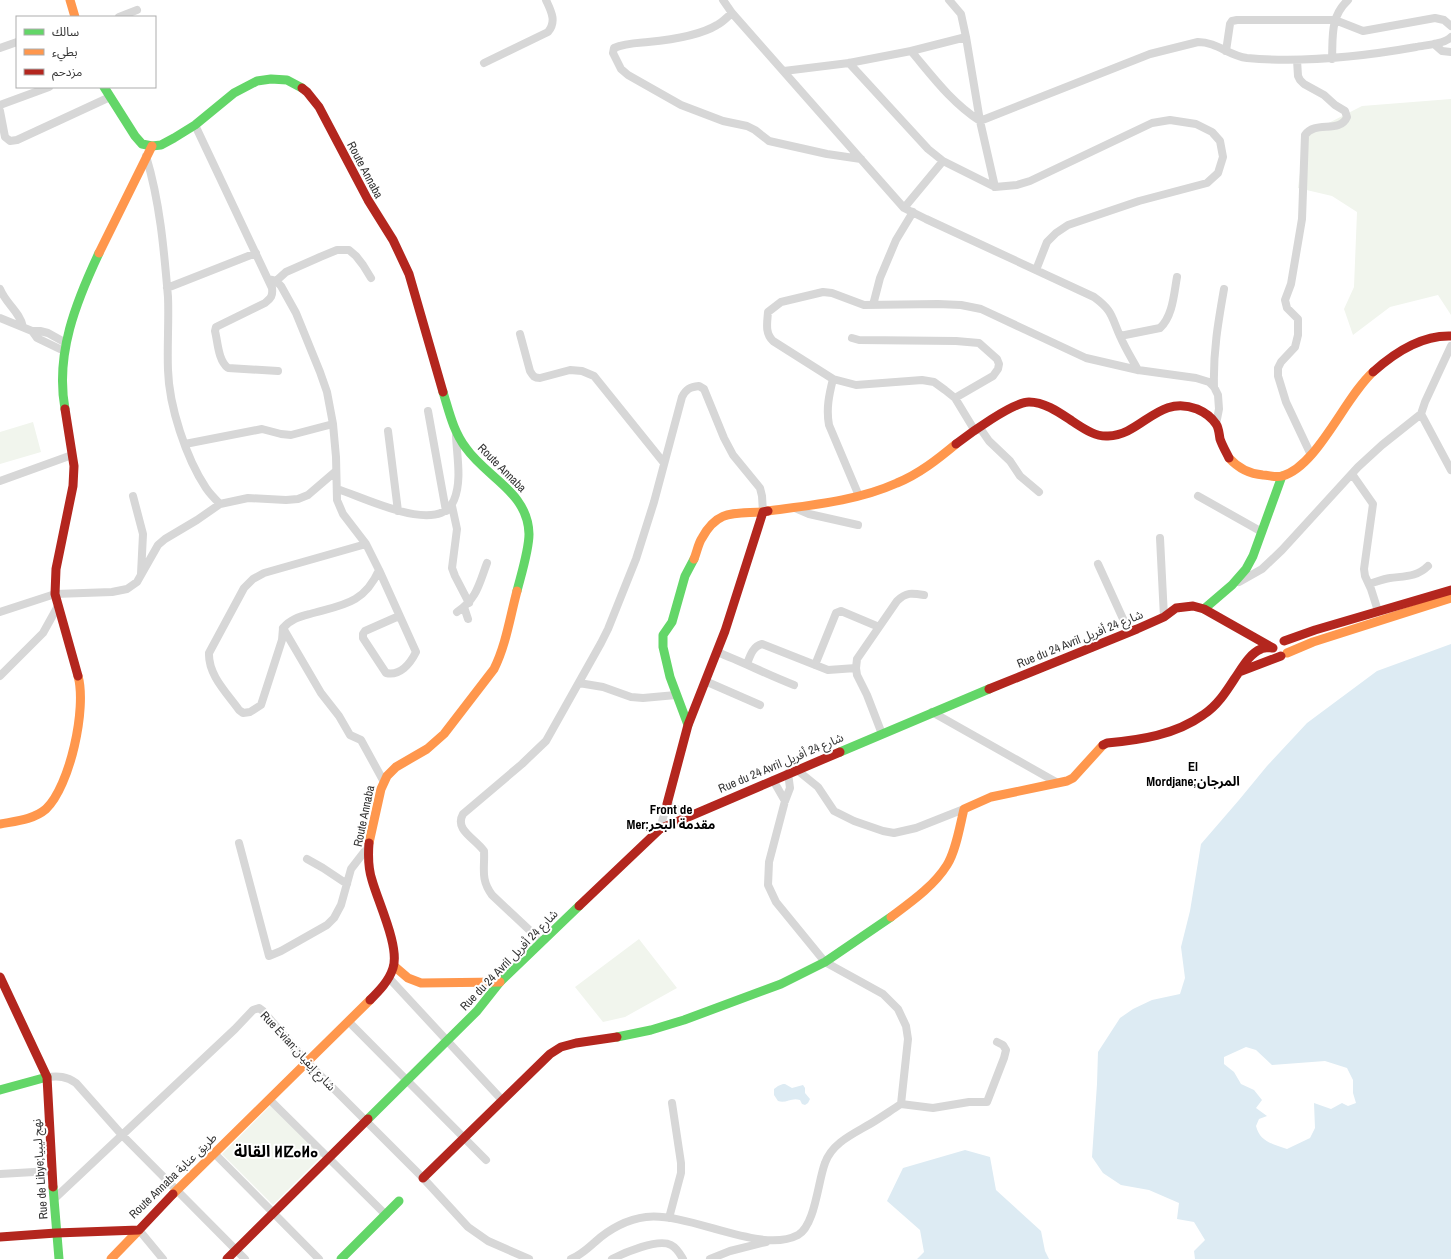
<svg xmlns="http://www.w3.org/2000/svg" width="1451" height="1259" font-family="'Archivo Narrow','Noto Sans Arabic','Noto Sans Tifinagh',sans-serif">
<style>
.green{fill:#f1f5ed}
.water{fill:#ddebf3;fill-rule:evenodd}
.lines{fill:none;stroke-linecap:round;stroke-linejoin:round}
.street{stroke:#d7d7d7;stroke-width:8}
.fast{stroke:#63d668;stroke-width:9}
.slow{stroke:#ff974d;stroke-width:9}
.jam{stroke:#b3261e;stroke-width:9}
.labels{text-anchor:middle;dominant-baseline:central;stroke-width:4;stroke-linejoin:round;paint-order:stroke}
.street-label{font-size:12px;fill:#333;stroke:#fff}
.neighbourhood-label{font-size:13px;font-weight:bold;fill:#000;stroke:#fff}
.district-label{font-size:16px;font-weight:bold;fill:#000;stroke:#fff}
</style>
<rect width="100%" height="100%" fill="#fff"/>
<path class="green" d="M1451 99V315L1438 295 1390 307 1353 335 1344 309 1354 287 1357 212 1332 196 1298 188 1305 135 1362 106Z
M33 422 41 452 0 464V432Z
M639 939 677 988 625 1017 603 1022 575 987Z
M272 1104 323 1155 273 1205 222 1154Z"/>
<path class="water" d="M1451 644V1259H1195L1194 1251 1205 1240 1194 1222 1177 1219 1179 1203 1149 1190 1121 1185 1103 1173 1092 1157 1097 1084 1098 1052 1120 1018 1133 1009 1152 1000 1180 994 1185 978 1181 947 1190 911 1201 844 1239 800 1267 766 1307 723 1377 671ZM1246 1047 1256 1050 1272 1065 1325 1061 1347 1068 1353 1080V1093L1356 1103 1348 1106 1342 1103 1331 1109 1314 1103 1315 1128 1310 1138 1287 1149C1273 1144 1260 1142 1256 1126L1259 1119 1267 1116 1256 1108 1262 1100 1254 1090 1241 1084 1234 1072 1224 1064V1057Z
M783 1084H785L792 1088 803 1085 805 1088V1093L810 1099 808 1103 805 1105 802 1104 800 1100C791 1097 786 1104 778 1101L774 1095V1089L778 1086Z
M965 1150 990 1157 996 1190 1041 1231 1045 1251 1049 1259H917L924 1252 920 1230 887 1201 903 1168Z"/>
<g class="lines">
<path class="street" d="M723 0 732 13 904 208 926 219 1094 297C1113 311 1111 316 1120 336 1125 348 1132 359 1138 370
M949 0 961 14 966 37 980 121 995 187
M732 13C727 17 723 22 717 25 699 36 669 40 648 42 636 43 625 43 614 48L613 53 621 69 628 75 681 105 723 121 747 126 755 130 769 141 827 154 861 159
M119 17 137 10
M1434 44 1442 51 1451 52
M0 48 17 42
M911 51C933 77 951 102 980 121L1150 54 1198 42C1217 42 1229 56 1247 58 1304 63 1360 57 1416 47 1425 45 1445 44 1451 37
M1226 51 1230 24 1232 21 1237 20H1335L1363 31 1435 18 1444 20 1451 26
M1332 59C1333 36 1330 17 1348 0
M1297 60 1298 76 1300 80 1304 84 1324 95 1335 105 1345 111 1347 117C1340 134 1315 120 1305 135L1302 219 1291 284 1285 300 1287 308 1298 319V335L1295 347 1281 362 1278 368V376L1286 402 1311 455
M484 63 548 32C557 21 551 11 546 0
M849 63 928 149 943 161 995 187 1017 185 1030 181 1152 123 1170 120 1196 124 1212 132 1220 141 1223 157 1218 173 1207 183 1139 201 1068 225 1056 233 1047 242 1036 270
M784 71 849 63 911 51 966 37
M0 105 49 87
M0 111 5 137 10 141 17 140 110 97
M195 125 272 288C273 296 271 298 265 303L216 327 215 331C218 343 218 360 228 368L278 371
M146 156C160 202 164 250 168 297 169 322 167 346 168 370 169 406 186 458 206 488 210 494 215 499 220 504L248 498 286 500 298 499 308 495 336 471
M904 208 943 161
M268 279 276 281 281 286 296 313 320 372 327 392 333 424 336 457 337 500 343 514 366 544 379 570C364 604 342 605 310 614 299 617 291 619 283 628L282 640 261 705 250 712 243 713 239 710C227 693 208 675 209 653L244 588 253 579 264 573 366 544
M276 281 286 272 320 257 337 250H349L356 256 363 265 371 278
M167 288 256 253
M0 289C6 304 20 312 23 327
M873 305 880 278 896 240 913 212
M0 318 32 331H40L48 333 66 343
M32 331 37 338 64 351
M520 334 530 371C533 376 534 378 540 378L570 370 582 371 594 376 664 463
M1120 336 1160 328C1173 316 1174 293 1177 277
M852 338 859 340 956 341 979 343 997 359 999 364 998 369 993 376 955 398
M833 379 856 385 922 380 934 382 945 390 955 398 975 431
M1214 387C1213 352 1218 323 1224 289
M428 411 446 511
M1421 414 1451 470
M980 428 989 441 1010 461 1020 476 1039 492
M388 431 398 511
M185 444 262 429 281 434 291 435 333 424
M1352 474 1373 504 1364 569 1365 576 1371 589 1378 611
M0 481 72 455
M337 489C362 496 439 537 454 500 462 481 457 457 456 436
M133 496 143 534 141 574
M859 496 829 425C826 409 829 395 833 379L773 341C765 333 767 324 768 312L781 302 823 292 832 293 864 305 938 304 961 305 981 309 1086 358 1138 370 1196 378 1209 382 1214 387 1218 395 1219 409 1216 424
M1198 496 1262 532
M452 506 457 529 452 568 455 576 469 603
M795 508 809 514 858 525
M1160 538 1164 617
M1098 564 1129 632
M379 570 416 652C410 664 400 676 386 673L363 638V634L365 631 399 616
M1239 582 1262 569 1282 550 1358 467 1382 445 1421 414 1425 402 1451 346
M1369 584C1376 582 1383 579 1390 578 1405 576 1417 577 1428 566
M464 607 468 619
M0 612 55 594 112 592 127 589 137 582 158 545 165 539 197 520 220 504
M457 612C477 599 479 584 487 563
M283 628 321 693 339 716 350 735 361 740 384 782
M717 652C743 662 768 675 794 685
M747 664C750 656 753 646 762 644L828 670 856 668
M815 665 836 613 841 611 879 627
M0 676 43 633 58 606
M705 681 760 705
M578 684 579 683 603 687 631 697 643 698 676 695
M932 712 1056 782
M882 734 867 695 857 675 856 668 857 659 897 601C906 592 912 593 924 595
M797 770 818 787 834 811 854 821 883 831 894 833 916 828 964 809
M788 773 790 788 785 801 769 862 768 885 776 902 825 962 883 994 898 1009 906 1026 908 1039 901 1104
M773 780 785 801
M660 829 667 804 690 816
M239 843 269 956 281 951 327 925 334 918 341 905 351 869 368 847
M307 859 323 868 347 884
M541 941 492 895C480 879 485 868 484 851 475 838 454 830 463 814L522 764 546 741 601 643 608 629 636 559 654 502 682 397C686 389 690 387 699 386L704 389 724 438 733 455 760 488 762 496 763 512
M389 978 502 1100
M349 1022 486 1160
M47 1077C59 1076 66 1076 76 1083L122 1135 245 1259
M270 1100 386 1215
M901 1104 933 1108 969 1102H987L1004 1058 1006 1050 1003 1045 997 1042
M214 1153 319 1259
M0 1174 51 1171
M54 1199 235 1029 253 1010 259 1008 263 1011 308 1063 423 1178 468 1227 488 1241 529 1259
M669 1218 681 1173V1163L672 1103
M139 1230 163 1259
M571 1259C581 1255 587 1249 595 1242 609 1229 628 1219 646 1217 691 1212 760 1255 798 1235 815 1226 818 1181 825 1163 832 1143 853 1134 870 1124 880 1118 890 1111 901 1104
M612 1259C624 1253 658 1238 671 1245 677 1248 680 1254 683 1259
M710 1259 730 1251 766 1242"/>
<path class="fast" d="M104 87 135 136 142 144 152 146 161 145 174 138 195 125 234 93 257 81 271 79 287 80 302 88
M443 392C449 411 453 431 466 448 487 478 528 492 529 534 529 550 521 575 517 591
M65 409C55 354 76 302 99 253
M1204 609 1232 585 1246 569 1253 556 1282 476
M688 725 670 677 663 647V635L672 622 685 576 694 559
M840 752 989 689
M617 1037 651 1030 684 1020 781 984 825 962 891 917
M0 1090 47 1077
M368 1119 477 1011 500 982 579 906
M53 1187 59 1259
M341 1259 399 1201"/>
<path class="slow" d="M70 0 75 17
M99 253 152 146
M1229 458C1239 469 1249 474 1263 475 1269 475 1276 478 1282 476 1317 467 1345 397 1373 372
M768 511C812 505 857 501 897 483 919 474 938 459 956 444
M694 559C697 552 698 544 702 538 718 509 734 514 763 512
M1287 653 1313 642 1451 598
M0 824C16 821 33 820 46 809 70 786 87 708 78 676
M369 843 381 789 387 776 396 767 427 749 444 734 494 669C506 645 510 617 517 591
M891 917C911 902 934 886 947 865 956 851 960 825 964 809L991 797 1067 781 1073 778 1103 745
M394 966 408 978 421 983 500 982
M173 1194 370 1000
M111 1259 139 1230"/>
<path class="jam" d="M302 88 307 92 319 107 368 200 393 240 409 274 443 392
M1373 372C1394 353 1422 335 1451 336
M65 409 74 466 73 486 56 569 55 594 78 676
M956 444C969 434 1013 402 1029 402 1045 402 1060 413 1072 421 1083 428 1095 437 1108 436 1142 435 1158 394 1197 409 1204 412 1212 418 1216 424 1219 428 1219 434 1220 439 1222 445 1226 452 1229 458
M1284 641 1315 630 1451 590
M1239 672 1281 656
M989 689 1137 629 1164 617 1176 608 1193 606 1204 609 1273 648
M1103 745 1107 743C1140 740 1175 735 1203 715 1217 706 1226 692 1235 678 1242 668 1249 654 1261 649 1264 647 1269 648 1273 648
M667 804 688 725 725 631 763 512 768 511
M369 843C368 856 368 868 372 880 378 902 400 947 393 968 389 981 379 991 370 1000
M579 906 660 829 840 752
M0 977 47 1077 53 1187
M423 1178 550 1054 561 1047 576 1043 617 1037
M0 1237 56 1233 139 1230 173 1194
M227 1259 368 1119"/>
</g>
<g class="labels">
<g class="street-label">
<text transform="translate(365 170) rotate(62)">Route Annaba</text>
<text transform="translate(502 468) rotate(45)">Route Annaba</text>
<text transform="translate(1080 639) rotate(-22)">Rue du 24 Avril شارع 24 أفريل</text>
<text transform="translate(781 763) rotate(-23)">Rue du 24 Avril شارع 24 أفريل</text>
<text transform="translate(364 816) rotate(-78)">Route Annaba</text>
<text transform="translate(509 960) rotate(-46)">Rue du 24 Avril شارع 24 أفريل</text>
<text transform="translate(298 1051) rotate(47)">Rue Évian;شارع إيفيان</text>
<text transform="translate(40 1169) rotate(-94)">Rue de Libye;نهج ليبيا</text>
<text transform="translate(173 1176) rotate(-44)">Route Annaba طريق عنابة</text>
</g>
<g class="neighbourhood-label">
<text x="1193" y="766">El<tspan x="1193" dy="15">Mordjane;المرجان</tspan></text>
<text x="671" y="809">Front de<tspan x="671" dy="15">Mer;مقدمة البحر</tspan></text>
</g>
<g class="district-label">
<text x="276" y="1151">القالة ⵍⵇⴰⵍⴰ</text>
</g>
</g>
<rect x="16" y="16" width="140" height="72" fill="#ffffff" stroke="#adadad"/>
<rect x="24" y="29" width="20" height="6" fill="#63d668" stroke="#adadad"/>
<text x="52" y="36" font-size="12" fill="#333333">سالك</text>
<rect x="24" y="49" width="20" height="6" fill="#ff974d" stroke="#adadad"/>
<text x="52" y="56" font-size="12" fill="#333333">بطيء</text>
<rect x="24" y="69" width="20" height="6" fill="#b3261e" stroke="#adadad"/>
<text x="52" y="76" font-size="12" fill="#333333">مزدحم</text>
</svg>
